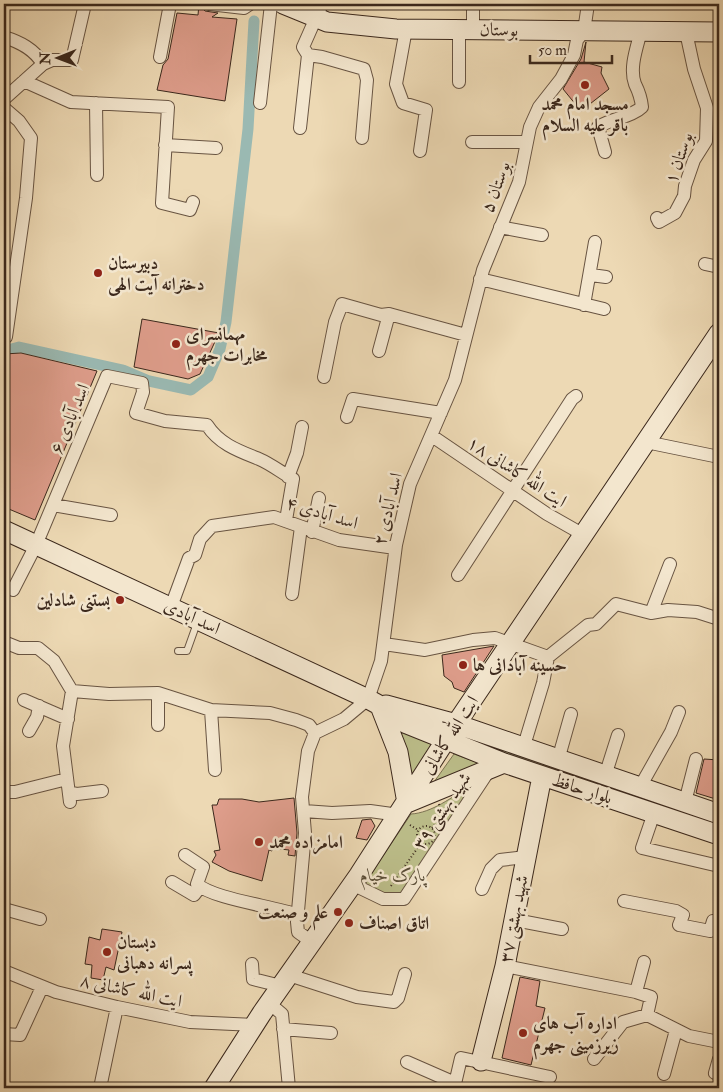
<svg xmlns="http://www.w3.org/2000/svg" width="723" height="1092" font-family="'IM FELL Double Pica',Amiri,serif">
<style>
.green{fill:#bcbe8a;stroke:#7c7353}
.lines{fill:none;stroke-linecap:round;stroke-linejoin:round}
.canal{stroke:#9ab9b2;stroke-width:11}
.building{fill:#de9d8b;stroke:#3b281c}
.lane-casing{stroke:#685442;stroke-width:8}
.street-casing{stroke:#685442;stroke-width:14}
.secondary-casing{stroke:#3b281c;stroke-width:21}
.path{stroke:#3b281c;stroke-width:2;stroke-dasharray:1 2.5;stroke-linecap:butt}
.lane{stroke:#f3e6ce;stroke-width:6}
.street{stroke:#f3e6ce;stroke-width:12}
.secondary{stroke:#f3e6ce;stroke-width:19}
.poi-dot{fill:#8f2418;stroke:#f3e6ce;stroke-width:2}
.labels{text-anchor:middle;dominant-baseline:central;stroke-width:5;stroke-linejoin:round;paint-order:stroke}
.street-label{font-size:18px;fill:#3b281c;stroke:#f3e6ce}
.poi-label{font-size:18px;font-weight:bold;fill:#3b281c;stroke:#f3e6ce;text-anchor:start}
.park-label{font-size:18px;font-style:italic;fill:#5b4e38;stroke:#f3e6ce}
</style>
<rect width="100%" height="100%" fill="#edd9b4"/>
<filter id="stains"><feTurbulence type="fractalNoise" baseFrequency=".004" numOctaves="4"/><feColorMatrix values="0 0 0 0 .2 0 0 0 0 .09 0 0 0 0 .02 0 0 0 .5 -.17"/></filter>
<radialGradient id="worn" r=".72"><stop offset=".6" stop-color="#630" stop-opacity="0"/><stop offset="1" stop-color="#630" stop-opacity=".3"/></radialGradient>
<path class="green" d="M397 724 434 746 409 784Z
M479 741 719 820V826L478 744Z
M454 754 484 765 434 782Z
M469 786 474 787 403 895 382 896 363 886 411 814C431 813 453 797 469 786Z"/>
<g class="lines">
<path class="canal" d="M4 351 19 347 123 370 149 381 191 390 208 377 220 349 226 322 248 129 254 21"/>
</g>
<path class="building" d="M199 4 205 11 218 13 212 17 237 19 225 101 157 90 163 65 168 59 177 13 198 15Z
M586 42 584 62 602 67 601 73 609 89 581 111 563 89 581 59Z
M142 319 219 333 200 374 188 379 134 367Z
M21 353 97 371 35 520 4 507V354Z
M494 646 464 692 454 688 452 682 444 676 442 655Z
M704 759 719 760V800L696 793Z
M294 798 297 833 295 856 288 855 289 850 272 848V851L269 850 262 881 229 871 212 862 216 855 214 851 220 850 212 805H217L219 799H242L259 802Z
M371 819 375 826 367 840 356 838 362 820Z
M102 929 122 932 114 970 106 967 103 980 91 978 92 965 85 964 89 937 100 940Z
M520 977 540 981 536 1006 545 1008 531 1065 502 1058Z"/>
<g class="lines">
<defs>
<path id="lane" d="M178 651H187L197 623"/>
<path id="street" d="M209 4 244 8 250 4
M473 4V30
M406 29 396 84 403 103 426 110 420 151
M459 29V82
M4 37C20 42 34 49 43 64
M308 55 322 57 364 69 367 80 362 138
M160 57 170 4
M24 81 71 102 168 107 162 203 190 210 193 202
M4 99 43 64 52 60H72L85 4
M96 103 97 175
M260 103 271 4
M4 108 19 121 31 138 26 198 6 337
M300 128 308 55 303 47 322 4
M472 142H527
M165 145 216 148
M605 152 598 127C612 118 632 117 642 107 641 97 639 92 635 84 629 68 637 47 641 31
M657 218 659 222 675 213 684 196 685 186 694 160 706 141 707 108 694 69 686 32
M500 227 542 235
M705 264 719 267
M591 275 606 277
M480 279 604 309
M584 305 595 242
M379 351 389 314 466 335
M324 377 335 322 342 304 381 315 389 314
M347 417 353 399 441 413
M432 436 547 514 584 535
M646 442 719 457
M288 477 297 453 302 427
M53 505 111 515
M312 532 319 498
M458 575 572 399 576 396
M13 590 36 545 107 376 142 383 143 392 136 413 165 421 207 425C219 444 239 451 259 459 271 464 282 473 293 479L286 520
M292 594 301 527
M171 607 189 558 195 555 200 539 212 526 274 517 339 540 395 548
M651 613 670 564
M4 642 19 648H38L54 661 72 691 63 746 70 802
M384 644 425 650 473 640 495 638 548 657
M72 691 109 694 158 693 211 710 270 713 296 720 309 725 315 733
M158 693V725
M24 700 68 719
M211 710 215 770
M29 731 37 717 39 706
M523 749 543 683 548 657 588 625 596 624 616 604 651 613 668 610 697 612 719 619
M558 760 571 714
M605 776 618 735
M640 787 671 732 679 712
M4 792H15L67 779
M69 792 77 794 102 791
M685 802 696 759
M304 811 332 813 370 811 399 815
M654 813 642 848 719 866
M185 855 203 867 197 884C213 899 273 906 298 915
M172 882 194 895 200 887
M352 884 383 899H404L490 769
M482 889 491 869 500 860 526 857
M624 901 676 911 683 915 679 925 710 931 713 921 719 922
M4 909 40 919
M515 920 562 929
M312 942 298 932 297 922 305 833 302 797 308 751 315 733 344 719 368 699 381 661 396 545 410 484 455 380 483 270 519 182 530 127 539 107 561 79 574 55 577 40 584 31 588 4
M252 964 253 979 281 986
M505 966 636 992 651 997 647 1015 689 1036 719 1042
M4 971 56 992 117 1007 190 1022 255 1025
M289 975 357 997 394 1002 398 998 405 974
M636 992 644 962
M269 1003 282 1014 289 1088
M283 1029 331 1033
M4 1034 20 1035 42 987
M594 1059 623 1022 647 1015
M719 1059 715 1073 719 1075
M407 1062 455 1083
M664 1074 676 1030
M100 1088 117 1007
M454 1088 461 1058 550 1077"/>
<path id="secondary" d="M283 4 327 22 396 29 719 32
M4 530 368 699 379 705 387 714 407 724 504 763 719 835
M386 705 456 724 719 814
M380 706 398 752 407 803 504 763
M481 1061 505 966 542 776
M214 1088 262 1013 359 875 456 724 719 333"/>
</defs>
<use href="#lane" class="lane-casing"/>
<use href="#street" class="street-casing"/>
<use href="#secondary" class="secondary-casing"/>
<path class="path" d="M439 804 442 814
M410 825 418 830
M417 835a9 9 0 1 1 18 0a9 9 0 1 1-18 0Z
M432 828 447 810
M391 886 421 843"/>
<use href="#lane" class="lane"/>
<use href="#street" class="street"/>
<use href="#secondary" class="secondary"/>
</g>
<g class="poi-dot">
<circle cx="585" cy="85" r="5"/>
<circle cx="98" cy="273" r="5"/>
<circle cx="176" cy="344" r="5"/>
<circle cx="120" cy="600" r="5"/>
<circle cx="463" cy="665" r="5"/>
<circle cx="259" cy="842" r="5"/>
<circle cx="338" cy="912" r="5"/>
<circle cx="349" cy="923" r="5"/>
<circle cx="107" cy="952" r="5"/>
<circle cx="523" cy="1033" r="5"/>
</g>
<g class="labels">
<g class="street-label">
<text transform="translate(499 30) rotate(1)">بوستان</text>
<text transform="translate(679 158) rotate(-71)">بوستان ۱</text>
<text transform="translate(496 187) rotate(-70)">بوستان ۵</text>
<text transform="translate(70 419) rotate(-67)">اسد آبادی ۶</text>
<text transform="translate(517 472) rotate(33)">ایت الله کاشانی ۱۸</text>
<text transform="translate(388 509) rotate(-76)">اسد آبادی ۲</text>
<text transform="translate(322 513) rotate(17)">اسد آبادی ۴</text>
<text transform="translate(192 617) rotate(25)">اسد آبادی</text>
<text transform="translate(450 735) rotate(-57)">ایت الله کاشانی</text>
<text transform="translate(582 789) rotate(18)">بلوار حافظ</text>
<text transform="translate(442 811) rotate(-56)">شهید بهشتی ۳۹</text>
<text transform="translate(514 919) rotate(-79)">شهید بهشتی ۳۷</text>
<text transform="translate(131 991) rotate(12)">ایت الله کاشانی ۸</text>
</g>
<g class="poi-label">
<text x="585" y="104" text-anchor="middle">مسجد امام محمد<tspan x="585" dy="21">باقر علیه السلام</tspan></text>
<text x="108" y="263">دبیرستان<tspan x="108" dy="21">دخترانه آیت الهی</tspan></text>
<text x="186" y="334">مهمانسرای<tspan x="186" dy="21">مخابرات جهرم</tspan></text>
<text x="110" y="600" text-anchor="end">بستنی شادلین</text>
<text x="473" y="665">حسینه آبادانی ها</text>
<text x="269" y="842">امامزاده محمد</text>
<text x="328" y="912" text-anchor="end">علم و صنعت</text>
<text x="359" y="923">اتاق اصناف</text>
<text x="117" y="942">دبستان<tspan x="117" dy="21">پسرانه دهبانی</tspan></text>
<text x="533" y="1023">اداره آب های<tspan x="533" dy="21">زیرزمینی جهرم</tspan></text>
</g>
<g class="park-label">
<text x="393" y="875">پارک خیام</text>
</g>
</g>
<rect width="723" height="1092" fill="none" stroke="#edd9b4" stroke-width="20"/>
<rect x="5" y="5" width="713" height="1082" fill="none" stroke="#3b281c" stroke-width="2.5"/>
<rect x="10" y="10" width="703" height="1072" fill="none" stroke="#3b281c"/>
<g transform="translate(58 58) rotate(269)" stroke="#f3e6ce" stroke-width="4" paint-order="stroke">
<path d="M0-4L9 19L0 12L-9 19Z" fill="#3b281c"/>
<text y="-8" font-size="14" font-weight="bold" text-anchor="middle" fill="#3b281c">N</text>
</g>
<path d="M530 55v8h82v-8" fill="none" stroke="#3b281c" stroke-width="2.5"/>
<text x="538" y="55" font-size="15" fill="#3b281c" stroke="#f3e6ce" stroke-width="4" paint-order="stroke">50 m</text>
<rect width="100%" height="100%" filter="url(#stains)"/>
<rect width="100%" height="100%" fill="url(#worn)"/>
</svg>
